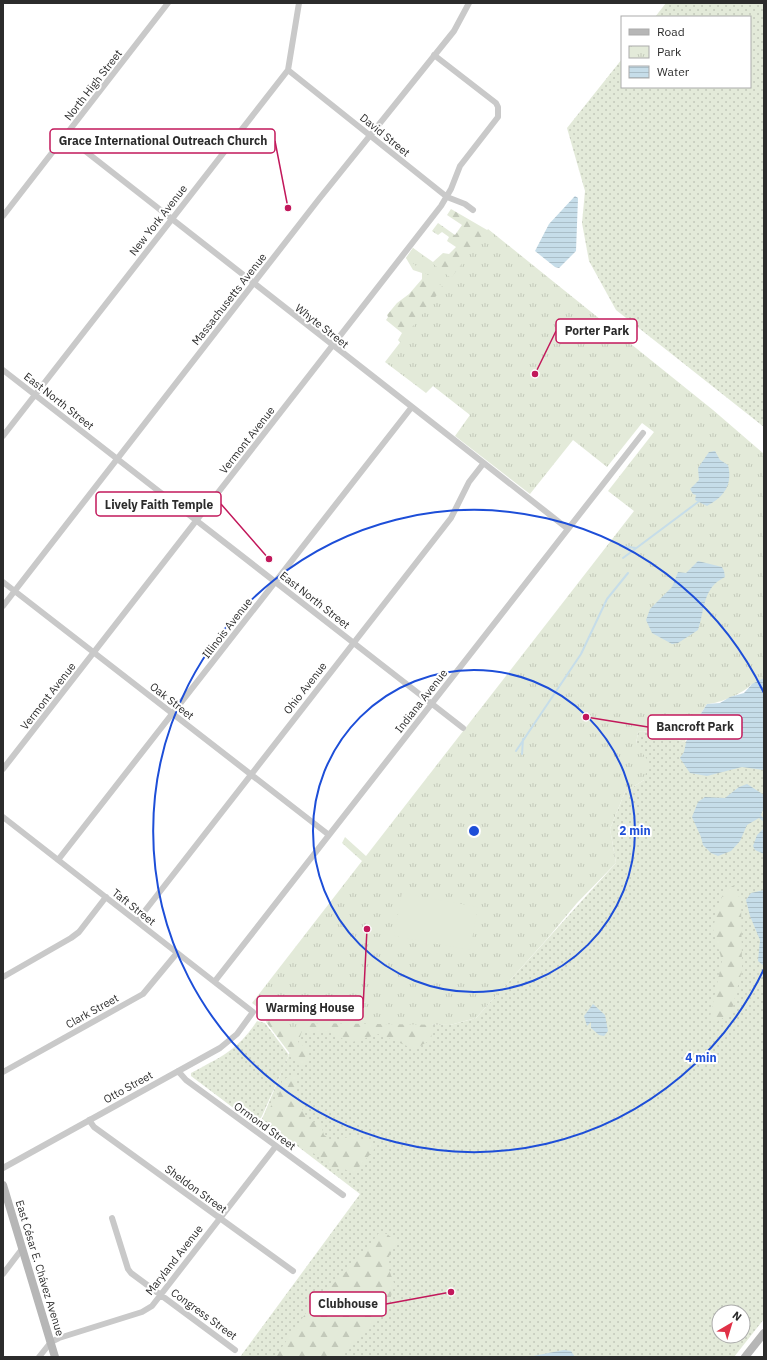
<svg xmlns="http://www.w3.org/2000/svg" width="767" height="1360" font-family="'IBM Plex Sans',sans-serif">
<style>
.grass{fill:url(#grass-dots);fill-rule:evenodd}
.forest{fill:url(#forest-firs)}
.park{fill:url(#park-tufts)}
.pitch{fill:#e3ead9}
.water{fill:url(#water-rules)}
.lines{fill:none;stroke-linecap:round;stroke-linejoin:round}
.stream{stroke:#c6dde9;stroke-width:2}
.street{stroke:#c9c9c9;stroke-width:6}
.secondary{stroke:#b6b6b6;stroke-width:8}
.ring{fill:none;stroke:#1d4ed8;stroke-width:2}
.labels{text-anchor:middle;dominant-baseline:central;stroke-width:4;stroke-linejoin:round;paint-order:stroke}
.street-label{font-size:11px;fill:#2c2c2c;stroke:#fff}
.centre{fill:#1d4ed8;stroke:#fff;stroke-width:2}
.ring-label{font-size:12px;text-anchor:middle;font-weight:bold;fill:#1d4ed8;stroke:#fff;stroke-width:4;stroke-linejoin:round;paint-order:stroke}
.leader{fill:none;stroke:#c2185b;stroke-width:1.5}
.callout-dot{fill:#c2185b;stroke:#fff;stroke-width:1.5}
.callout{fill:#fff;stroke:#c2185b;stroke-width:1.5}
.callout-label{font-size:12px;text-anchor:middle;font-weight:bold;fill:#2c2c2c}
</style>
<defs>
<pattern id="grass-dots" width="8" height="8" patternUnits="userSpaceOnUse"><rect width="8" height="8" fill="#e3ead9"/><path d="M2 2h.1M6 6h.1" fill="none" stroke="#c3c9ba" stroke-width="1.8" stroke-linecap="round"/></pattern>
<pattern id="forest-firs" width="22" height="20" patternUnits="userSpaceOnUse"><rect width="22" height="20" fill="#e3ead9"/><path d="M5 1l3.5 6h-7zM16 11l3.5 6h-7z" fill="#c3c9ba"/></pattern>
<pattern id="park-tufts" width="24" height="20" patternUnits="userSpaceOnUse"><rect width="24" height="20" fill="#e3ead9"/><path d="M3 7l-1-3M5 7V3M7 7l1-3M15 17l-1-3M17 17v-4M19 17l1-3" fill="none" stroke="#c3c9ba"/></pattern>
<pattern id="water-rules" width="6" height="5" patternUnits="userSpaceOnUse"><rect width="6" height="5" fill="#c6dde9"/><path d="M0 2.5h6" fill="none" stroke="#aabec8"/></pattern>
</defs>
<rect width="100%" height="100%" fill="#fff"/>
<path class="grass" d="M666 3H764V427L616 310 589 261 582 223 585 191 567 128 622 59V87H750V17H655Z
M764 686V1319L734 1357H240L360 1194 262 1119 302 1023 450 1025 476 1018 616 863 610 829 625 792 644 780 636 744 638 732 643 731 685 742ZM719 1312H743V1336H719Z
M257 1021 265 1023 289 1055 262 1116 256 1125 191 1076V1073C221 1057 238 1050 257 1021Z"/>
<path class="forest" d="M451 209 494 234 402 345 398 340 402 333 386 320 388 317 387 315 397 303 409 294 422 279V273L413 270 406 258 413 248 433 262 443 253 449 254 456 247 447 241 449 237 442 232 438 235 432 231 438 223 455 235 462 225 447 215Z
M734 885 741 901 742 970 731 1013 715 1023 710 1017 722 961 713 929 718 905 725 891Z
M282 988 433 1018 431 1040 414 1049 379 1034 349 1043 331 1031H302L298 1042 308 1049V1061L300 1067 266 1022Z
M288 1077H296L295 1095 304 1102 302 1109 308 1120 321 1125 324 1135 332 1141 353 1136 371 1142 374 1150 353 1174 341 1167 332 1169 327 1161 269 1128 265 1114 278 1097 282 1081Z
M379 1233 387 1234 397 1242 386 1262 394 1283 389 1305 337 1357H275L313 1303 356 1262Z"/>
<path class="park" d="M488 229 713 410 764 454V686L752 684C742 694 721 703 707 704L688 734 685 742 644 731 638 732 636 744 649 762 644 780 625 792 610 829 616 863 577 903 547 939 476 1018 450 1025 302 1023 297 1038 252 1003 362 861 342 843 345 837 366 856 634 511 608 491 654 432 642 423 607 467 573 440 530 494 455 436 470 415 433 386 426 393 385 362 443 287 406 258 413 248 451 278Z"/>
<path class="pitch" d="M402 893 478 907 470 950 394 936Z"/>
<path class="water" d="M575 196 578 198 576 251 559 268 555 267 535 251 549 224Z
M715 451 720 460 728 465C733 485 724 497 707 506L695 500 696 495 693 494 690 489 699 480 698 468 709 452Z
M698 561 722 567 724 571 725 577C702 588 705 610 698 630L678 643 672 644 652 633 646 620 650 609 672 587 678 572 686 573Z
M764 678V770L742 767 707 776 690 773 680 758 684 752 688 734 707 704 720 703 730 697 744 693 752 684Z
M747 784 764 795V807L761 815 764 820V854L755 850 753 846 757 835 764 828 763 821 759 818 747 825 740 841 731 851 718 856 711 853 703 845 701 837 692 817 698 802 705 797 725 798 739 787Z
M764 890V966L758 961 760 940 750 916 746 900 751 893Z
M593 1004 605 1015 608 1031 604 1036 599 1035 591 1028V1022L587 1026 584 1016Z
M564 1350 571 1351 575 1357H528Z"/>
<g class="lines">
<path class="stream" d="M620 546 636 548
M623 558 698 502
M516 751 581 654 607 599 628 573
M522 754 523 739"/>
<path class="street" d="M288 70 447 197 465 204 473 210
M66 136 568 529
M3 216 168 3
M3 370 463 728
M3 436 288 70 299 3
M3 582 329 835
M3 606 319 199 454 31 469 3
M3 769 441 206 451 189 460 166 498 117V107L496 103 434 55
M3 817 253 1012 237 1034 220 1048 3 1168
M58 860 411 408
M137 921 451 518 469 482 483 464
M3 977 71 938 79 932 106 897
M215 981 643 433
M178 1071 186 1080 343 1195
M3 1072 143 994 177 953
M89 1120 94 1127 293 1271
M112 1218 128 1269 131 1273 235 1350
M3 1274 22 1249
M39 1357 51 1342 59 1338 142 1312 152 1306 276 1146"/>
<path class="secondary" d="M3 1185 55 1357
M745 1357 764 1333"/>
</g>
<g class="ring">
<circle cx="474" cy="831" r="161"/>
<path d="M764 969A321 321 0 1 1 764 693"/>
</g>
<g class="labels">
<g class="street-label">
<text transform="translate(93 85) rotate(-52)">North High Street</text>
<text transform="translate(385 135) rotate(39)">David Street</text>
<text transform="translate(158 220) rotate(-52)">New York Avenue</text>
<text transform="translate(229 299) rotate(-52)">Massachusetts Avenue</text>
<text transform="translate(322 326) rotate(38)">Whyte Street</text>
<text transform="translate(59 401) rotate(38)">East North Street</text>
<text transform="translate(247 440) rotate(-52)">Vermont Avenue</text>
<text transform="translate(315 600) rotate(38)">East North Street</text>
<text transform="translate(227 628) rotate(-52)">Illinois Avenue</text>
<text transform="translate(305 688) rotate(-52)">Ohio Avenue</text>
<text transform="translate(48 696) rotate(-52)">Vermont Avenue</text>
<text transform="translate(172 701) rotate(38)">Oak Street</text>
<text transform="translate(421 701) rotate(-52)">Indiana Avenue</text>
<text transform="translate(134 907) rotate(38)">Taft Street</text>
<text transform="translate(92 1011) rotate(-29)">Clark Street</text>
<text transform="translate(128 1087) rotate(-29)">Otto Street</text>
<text transform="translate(265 1126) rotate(36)">Ormond Street</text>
<text transform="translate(196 1189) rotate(36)">Sheldon Street</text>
<text transform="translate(174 1260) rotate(-52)">Maryland Avenue</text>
<text transform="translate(40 1268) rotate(73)">East César E. Chávez Avenue</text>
<text transform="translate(204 1314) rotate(36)">Congress Street</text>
</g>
</g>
<circle cx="474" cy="831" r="6" class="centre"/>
<g class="ring-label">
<text x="635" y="835">2 min</text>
<text x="701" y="1062">4 min</text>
</g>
<path class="leader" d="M288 208L275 141M535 374L556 331M269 559L221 504M586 717L648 727M367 929L363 1008M451 1292L386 1304"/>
<g class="callout-dot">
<circle cx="288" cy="208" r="4"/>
<circle cx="535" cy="374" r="4"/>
<circle cx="269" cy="559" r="4"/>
<circle cx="586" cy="717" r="4"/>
<circle cx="367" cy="929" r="4"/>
<circle cx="451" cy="1292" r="4"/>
</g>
<g class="callout">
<rect x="50" y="129" width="225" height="24" rx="4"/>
<rect x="556" y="319" width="81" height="24" rx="4"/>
<rect x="96" y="492" width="125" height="24" rx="4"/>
<rect x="648" y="715" width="94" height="24" rx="4"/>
<rect x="257" y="996" width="106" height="24" rx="4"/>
<rect x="310" y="1292" width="76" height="24" rx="4"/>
</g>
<g class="callout-label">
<text x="163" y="145">Grace International Outreach Church</text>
<text x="597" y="335">Porter Park</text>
<text x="159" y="509">Lively Faith Temple</text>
<text x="695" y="731">Bancroft Park</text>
<text x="310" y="1012">Warming House</text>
<text x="348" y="1308">Clubhouse</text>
</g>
<rect width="767" height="1360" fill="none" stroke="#2c2c2c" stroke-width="8"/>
<rect x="621" y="16" width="130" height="72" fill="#ffffff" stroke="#ababab"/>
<rect x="629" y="29" width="20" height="6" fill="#b6b6b6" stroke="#ababab"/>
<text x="657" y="36" font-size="12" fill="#2c2c2c">Road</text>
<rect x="629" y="46" width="20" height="12" fill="url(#park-tufts)" stroke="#ababab"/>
<text x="657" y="56" font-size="12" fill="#2c2c2c">Park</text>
<rect x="629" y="66" width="20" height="12" fill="url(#water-rules)" stroke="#ababab"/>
<text x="657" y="76" font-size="12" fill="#2c2c2c">Water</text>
<g transform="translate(731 1324) rotate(38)"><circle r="19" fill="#ffffff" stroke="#ababab"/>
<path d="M0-3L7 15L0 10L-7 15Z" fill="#e03147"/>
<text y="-6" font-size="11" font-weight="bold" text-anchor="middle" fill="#2c2c2c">N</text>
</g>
</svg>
